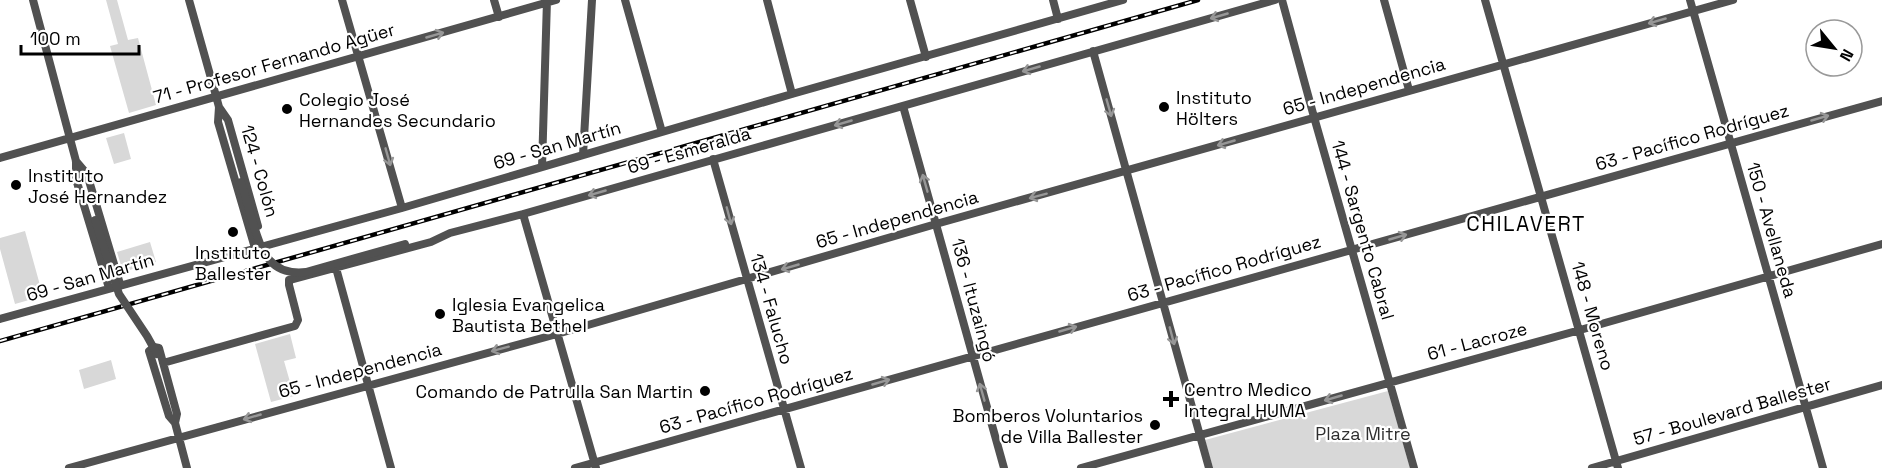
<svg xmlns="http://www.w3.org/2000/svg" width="1882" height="468" font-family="'Space Grotesk',sans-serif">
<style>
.green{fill:#d8d8d8}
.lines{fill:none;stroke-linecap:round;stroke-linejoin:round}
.street{stroke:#515151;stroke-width:8}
.rail-casing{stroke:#000;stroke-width:4.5}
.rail{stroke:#fff;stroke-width:2;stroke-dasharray:7;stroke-linecap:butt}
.street-bridge{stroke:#515151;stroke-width:8}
.oneway{stroke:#979797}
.poi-dot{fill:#000;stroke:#fff;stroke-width:2}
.labels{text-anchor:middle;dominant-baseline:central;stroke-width:4.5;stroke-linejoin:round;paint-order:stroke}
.street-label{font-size:18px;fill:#000;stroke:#fff}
.poi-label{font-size:18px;fill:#000;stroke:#fff;text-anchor:start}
.park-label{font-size:18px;fill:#2f2f2f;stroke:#fff}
.quarter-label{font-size:21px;letter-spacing:1.5px;fill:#000;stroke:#fff}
</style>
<rect width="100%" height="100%" fill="#fff"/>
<path class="green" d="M106 0H117L128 40 138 38 156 105 129 113 110 46 118 44Z
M124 133 131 159 114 164 106 138Z
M25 231 43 296 15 304 0 249V238Z
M150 242 156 262 123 272 117 252Z
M290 334 296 358 284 361 294 396 271 402 255 344Z
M111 360 116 379 84 389 79 370Z
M1388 391 1410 468H1213L1205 440Z"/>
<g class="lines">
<path class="street" d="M33 0 76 161V179L109 288
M189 0 216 96 219 107 218 122 255 248
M342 0 402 208
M494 0 499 17
M625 0 662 132
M767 0 792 94
M910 0 926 57
M1053 0 1058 19
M1282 0 1314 117 1414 468
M1384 0 1409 90
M1485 0 1618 468
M1690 0 1823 468
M1093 51 1209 468
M903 106 1004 468
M219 107 228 120 258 226
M583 155 592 0
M0 158 556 0
M713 159 801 468
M76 161 87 174 120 284
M542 167 547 0
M523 214 596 468
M336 268 391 468
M0 319 402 208 792 94 1123 0
M154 347 159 348 177 414 175 423 169 416 149 351Z
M163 363 295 326 298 320 289 285V280L293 279 431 242 450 233 523 214 1275 0
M174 419 187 468
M69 468 557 334 936 224 1733 0
M575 468 1882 101
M1081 468 1580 330 1882 244
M1592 468 1882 385"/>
<defs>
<path id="rail" d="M0 341 1198 0"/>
</defs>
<use href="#rail" class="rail-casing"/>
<use href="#rail" class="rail"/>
<path class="street-bridge" d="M241 182C245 196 249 210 253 223 262 252 270 276 306 272L405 244
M95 220 119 294 147 336 157 354"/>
</g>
<defs><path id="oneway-shaft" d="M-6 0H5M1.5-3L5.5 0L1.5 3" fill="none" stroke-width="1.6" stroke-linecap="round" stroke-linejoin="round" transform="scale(1.5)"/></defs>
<g class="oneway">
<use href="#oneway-shaft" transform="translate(1219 16) rotate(164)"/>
<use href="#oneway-shaft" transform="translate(1657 21) rotate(164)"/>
<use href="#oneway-shaft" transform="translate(435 35) rotate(-16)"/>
<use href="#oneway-shaft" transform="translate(1031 69) rotate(164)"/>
<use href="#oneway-shaft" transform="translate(1109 108) rotate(74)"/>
<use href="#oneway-shaft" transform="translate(1820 118) rotate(-16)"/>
<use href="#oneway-shaft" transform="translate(843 123) rotate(164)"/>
<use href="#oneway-shaft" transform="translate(1226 143) rotate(164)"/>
<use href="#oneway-shaft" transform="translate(388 157) rotate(74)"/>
<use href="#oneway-shaft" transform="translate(925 183) rotate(-106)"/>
<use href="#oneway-shaft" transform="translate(597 193) rotate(164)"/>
<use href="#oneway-shaft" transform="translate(1038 196) rotate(165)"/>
<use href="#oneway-shaft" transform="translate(729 216) rotate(75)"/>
<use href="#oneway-shaft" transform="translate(1398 237) rotate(-16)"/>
<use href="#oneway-shaft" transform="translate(790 267) rotate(164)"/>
<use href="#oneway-shaft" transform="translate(1068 329) rotate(-16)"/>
<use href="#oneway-shaft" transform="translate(1172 336) rotate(75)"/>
<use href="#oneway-shaft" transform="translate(500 349) rotate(165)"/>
<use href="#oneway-shaft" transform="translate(881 382) rotate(-16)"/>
<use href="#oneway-shaft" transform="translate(982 392) rotate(-106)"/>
<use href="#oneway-shaft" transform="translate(1333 398) rotate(164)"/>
<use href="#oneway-shaft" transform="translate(252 417) rotate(164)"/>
</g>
<g class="poi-dot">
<circle cx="1164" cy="107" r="6"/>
<circle cx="287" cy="109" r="6"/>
<circle cx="16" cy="185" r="6"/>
<circle cx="233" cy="232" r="6"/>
<circle cx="440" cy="314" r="6"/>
<circle cx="705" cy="391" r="6"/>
<path d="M1168 390h6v6h6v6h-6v6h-6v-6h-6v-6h6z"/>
<circle cx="1155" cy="425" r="6"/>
</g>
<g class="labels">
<g class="street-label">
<text transform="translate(274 63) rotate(-16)">71 - Profesor Fernando Agüer</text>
<text transform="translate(1364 86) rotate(-16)">65 - Independencia</text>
<text transform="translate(1692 137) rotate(-16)">63 - Pacífico Rodríguez</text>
<text transform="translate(557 145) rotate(-16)">69 - San Martín</text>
<text transform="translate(689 150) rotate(-16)">69 - Esmeralda</text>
<text transform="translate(260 171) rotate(74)">124 - Colón</text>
<text transform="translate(897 219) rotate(-16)">65 - Independencia</text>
<text transform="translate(1363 230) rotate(74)">144 - Sargento Cabral</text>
<text transform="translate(1772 230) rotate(74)">150 - Avellaneda</text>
<text transform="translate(1224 268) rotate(-16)">63 - Pacífico Rodríguez</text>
<text transform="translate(90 277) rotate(-16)">69 - San Martín</text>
<text transform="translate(974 300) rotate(75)">136 - Ituzaingó</text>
<text transform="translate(772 309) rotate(74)">134 - Falucho</text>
<text transform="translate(1593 316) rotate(74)">148 - Moreno</text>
<text transform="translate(1477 341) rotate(-15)">61 - Lacroze</text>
<text transform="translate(360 370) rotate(-15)">65 - Independencia</text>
<text transform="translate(756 400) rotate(-16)">63 - Pacífico Rodríguez</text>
<text transform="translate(1732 411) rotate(-16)">57 - Boulevard Ballester</text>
</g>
<g class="poi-label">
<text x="1176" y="97">Instituto<tspan x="1176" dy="21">Hölters</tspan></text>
<text x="299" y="99">Colegio José<tspan x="299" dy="21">Hernandes Secundario</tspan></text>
<text x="28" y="175">Instituto<tspan x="28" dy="21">José Hernandez</tspan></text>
<text x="233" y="252" text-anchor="middle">Instituto<tspan x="233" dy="21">Ballester</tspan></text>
<text x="452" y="304">Iglesia Evangelica<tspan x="452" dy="21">Bautista Bethel</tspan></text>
<text x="1184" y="389">Centro Medico<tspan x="1184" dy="21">Integral HUMA</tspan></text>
<text x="693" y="391" text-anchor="end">Comando de Patrulla San Martin</text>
<text x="1143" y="415" text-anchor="end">Bomberos Voluntarios<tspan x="1143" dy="21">de Villa Ballester</tspan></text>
</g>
<g class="park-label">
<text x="1363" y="433">Plaza Mitre</text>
</g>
<g class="quarter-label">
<text x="1526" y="223">CHILAVERT</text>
</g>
</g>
<g transform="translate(1834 48) rotate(120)"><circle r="28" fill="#ffffff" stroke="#999999" stroke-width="1.5"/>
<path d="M0-4.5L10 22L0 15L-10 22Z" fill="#000000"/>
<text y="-9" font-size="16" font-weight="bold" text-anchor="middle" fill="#000000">N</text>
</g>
<path d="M21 45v9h118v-9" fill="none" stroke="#000000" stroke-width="3"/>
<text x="30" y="45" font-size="18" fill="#000000" stroke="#ffffff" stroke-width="4.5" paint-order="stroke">100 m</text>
</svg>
